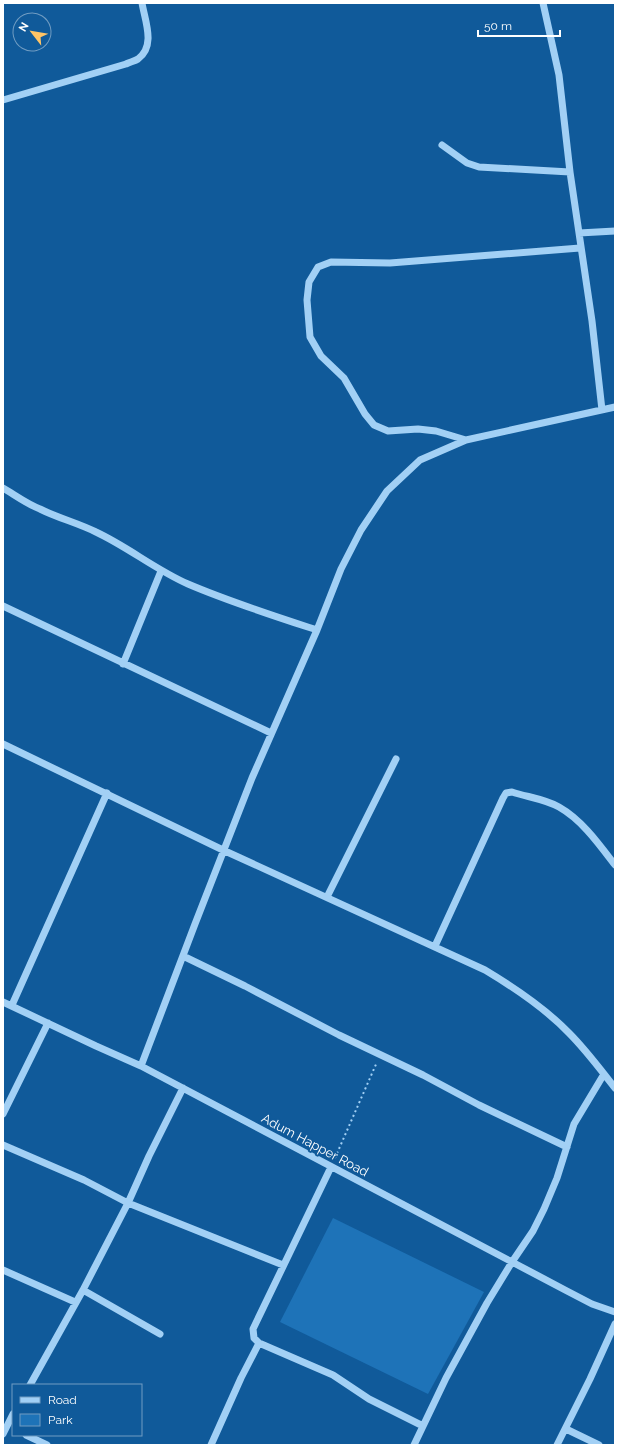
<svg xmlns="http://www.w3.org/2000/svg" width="618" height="1448" font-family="Raleway,sans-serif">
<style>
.green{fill:#1e73b8}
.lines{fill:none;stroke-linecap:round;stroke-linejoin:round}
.path{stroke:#a2d0f5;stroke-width:2;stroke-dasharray:2 3;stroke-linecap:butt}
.minor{stroke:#a2d0f5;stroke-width:7}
.labels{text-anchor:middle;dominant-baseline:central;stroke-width:4;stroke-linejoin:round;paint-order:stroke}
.street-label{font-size:13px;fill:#fff;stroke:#105a9a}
</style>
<rect width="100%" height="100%" fill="#105a9a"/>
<path class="green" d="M333 1218 484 1292 428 1394 280 1322Z"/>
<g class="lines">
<path class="path" d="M335 1158 377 1062"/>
<path class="minor" d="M543 3 559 75 570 172
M3 100 126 64C130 62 135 61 138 59 156 46 145 21 142 3
M442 145 467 163 479 167 570 172 592 321 602 410
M579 233 615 231
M466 440 436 431 418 429 388 431 374 425 365 414 344 378 321 356 310 337 307 300 309 282 318 267 331 262 390 263 580 248
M3 488C15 495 27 504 40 509 58 518 78 523 96 532 128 547 156 570 188 584 230 602 274 616 317 630
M3 606 271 733
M123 664 161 571
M3 744 225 851 485 970C515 988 545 1008 569 1033 586 1050 600 1069 615 1088
M327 897 396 759
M435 946 503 798 506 793 512 792C527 797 545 799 559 807 582 820 599 844 615 865
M183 956 245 986 339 1035 423 1075 479 1105 567 1147
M3 1002 96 1046 141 1066 567 1291 592 1304 615 1312
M12 1005 107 793
M141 1066 195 924 252 778 317 630 341 569 361 530 387 491 420 460 466 440 615 407
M3 1114 48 1023
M3 1145 84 1180 128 1203 283 1265
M331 1167 253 1329 254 1338 259 1343 333 1375 369 1399 423 1426
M3 1270 75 1302
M83 1290 160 1334
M30 1385 83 1290 128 1203 149 1156 183 1088
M566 1429 599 1445
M3 1434 13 1414
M26 1435 47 1445
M211 1445 241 1378 259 1343
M414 1445 446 1378 487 1303 512 1262 533 1231 544 1209 557 1178 574 1124 604 1074
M557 1445 590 1379 615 1324"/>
</g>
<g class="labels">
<g class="street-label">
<text transform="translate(315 1145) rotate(28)">Adum Happer Road</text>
</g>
</g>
<rect width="618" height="1448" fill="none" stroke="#ffffff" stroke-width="8"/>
<rect x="12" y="1384" width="130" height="52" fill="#105a9a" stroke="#709cc2"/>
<rect x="20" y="1397" width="20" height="6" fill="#a2d0f5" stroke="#709cc2"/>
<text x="48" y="1404" font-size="12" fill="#ffffff">Road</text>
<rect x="20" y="1414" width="20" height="12" fill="#1e73b8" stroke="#709cc2"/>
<text x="48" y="1424" font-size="12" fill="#ffffff">Park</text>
<g transform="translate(32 32) rotate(301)"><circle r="19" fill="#105a9a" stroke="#709cc2"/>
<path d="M0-3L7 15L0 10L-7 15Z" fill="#ffc466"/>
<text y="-6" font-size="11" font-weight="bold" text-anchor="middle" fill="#ffffff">N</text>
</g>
<path d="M478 30v6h82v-6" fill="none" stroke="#ffffff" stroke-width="2"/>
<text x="484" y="30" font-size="12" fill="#ffffff" stroke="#105a9a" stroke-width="3" paint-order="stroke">50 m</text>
</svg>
